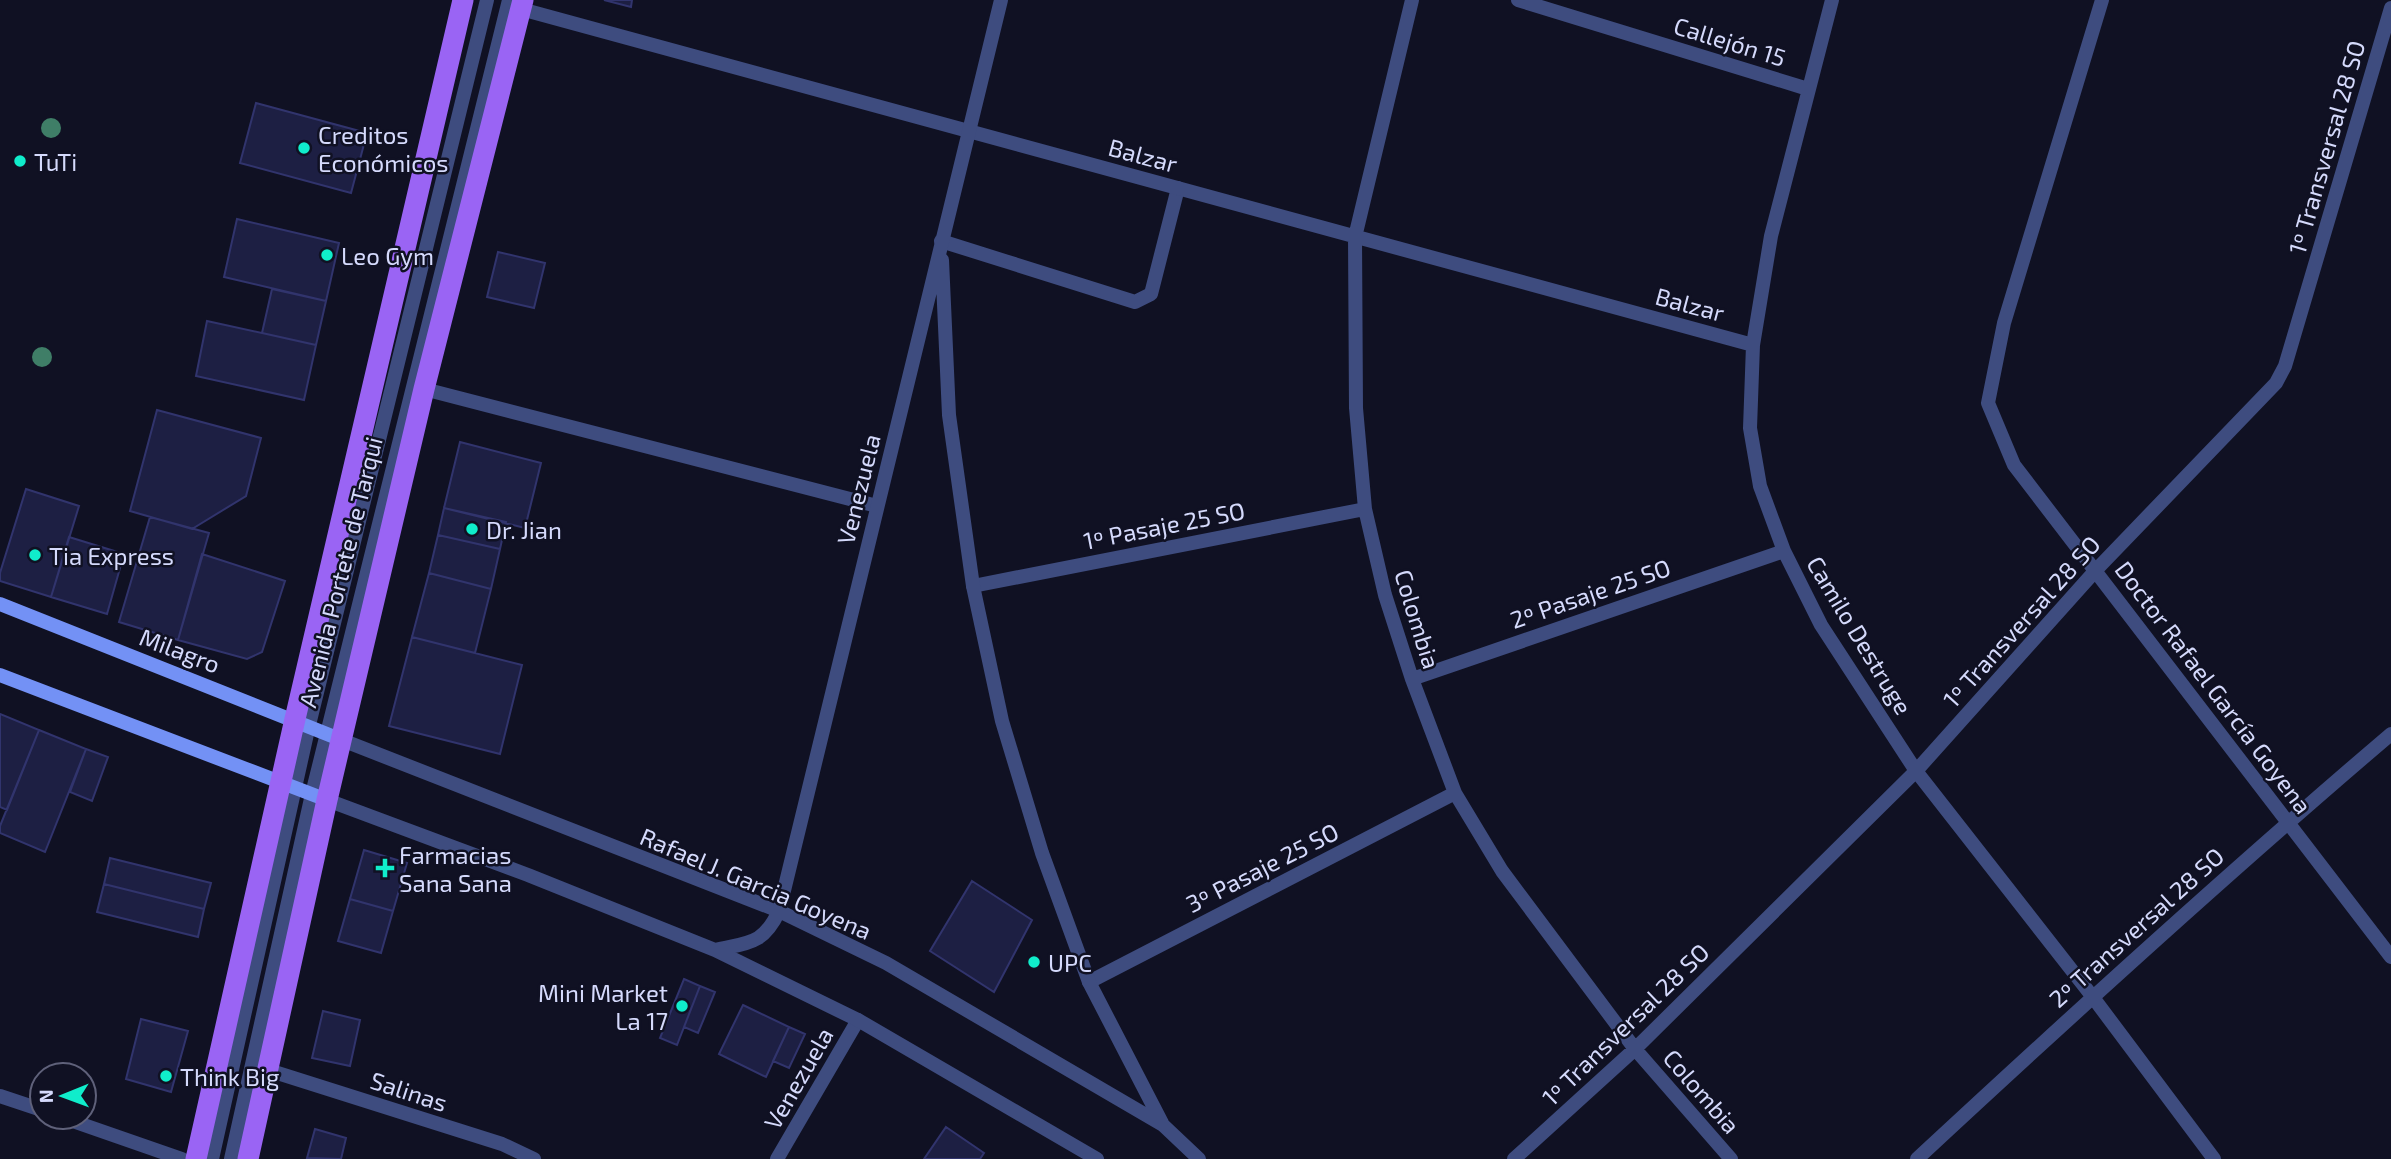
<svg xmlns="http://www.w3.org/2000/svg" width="2391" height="1159" font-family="'Exo 2',sans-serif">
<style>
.building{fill:#1d1f43;stroke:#31346d;stroke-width:2}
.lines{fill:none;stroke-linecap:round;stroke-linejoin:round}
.service{stroke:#3e4c7f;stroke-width:14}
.minor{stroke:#3e4c7f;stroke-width:14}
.tertiary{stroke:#3e4c7f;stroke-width:14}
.secondary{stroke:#7391f5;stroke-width:14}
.primary{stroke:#9a64f4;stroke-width:21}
.tree{fill:#3f7e67}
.poi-dot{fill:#10edcb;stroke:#101123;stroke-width:2.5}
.labels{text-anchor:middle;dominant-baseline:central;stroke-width:5;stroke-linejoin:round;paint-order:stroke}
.street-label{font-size:24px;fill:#d5dafc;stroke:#101123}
.poi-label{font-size:24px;fill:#d5dafc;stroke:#101123;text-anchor:start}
</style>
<rect width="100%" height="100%" fill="#101123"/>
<path class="building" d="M604 0H632L631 7Z
M256 103 367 133 351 193 240 163Z
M237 219 339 243 326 301 224 277Z
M498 252 545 263 534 308 487 297Z
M272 289 326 301 316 345 262 333Z
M207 321 316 345 304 400 196 376Z
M157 410 261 438 246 496 192 529 130 511Z
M460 442 541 463 525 528 444 508Z
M26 489 79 506 51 597 0 581V573Z
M444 508 506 522 500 549 438 535Z
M150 517 209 533 178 640 119 622Z
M438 535 500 549 491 589 429 573Z
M69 537 124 554 107 614 51 597Z
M202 554 285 581 262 652 247 659 178 640Z
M429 573 491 589 475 653 412 637Z
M412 637 522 665 500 754 389 726Z
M0 714 39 730 7 810 0 807Z
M39 730 86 749 45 852 0 833V826Z
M86 749 108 757 92 801 70 792Z
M364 850 407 863 393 911 350 899Z
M110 858 211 883 204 909 104 884Z
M972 881 1032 920 994 992 930 951Z
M104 884 204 909 198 937 97 912Z
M350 899 393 911 381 953 338 941Z
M684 979 700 986 677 1045 660 1038Z
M700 986 715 992 698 1033 684 1027Z
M743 1005 789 1027 766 1077 719 1054Z
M323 1011 360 1020 350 1066 312 1058Z
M141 1019 188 1031 171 1092 126 1079Z
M789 1027 805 1034 789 1068 773 1061Z
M946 1127 984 1153 980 1159H924Z
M315 1129 346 1138 341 1159 307 1158Z"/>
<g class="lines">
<path class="service" d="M941 241 1135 302 1151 294 1178 188
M212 1159 309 725 487 0
M231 1159 312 794 509 0"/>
<path class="minor" d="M1412 0 1355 237 1356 408 1365 509 1385 595 1412 679 1455 793 1502 871 1635 1049 1731 1159
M1518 0 1808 89
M1832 0 1771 236 1753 345 1750 428 1760 486 1784 551 1821 625 1916 771 2092 996 2214 1159
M2102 0 2004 323 1988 403 2014 465 2391 957
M521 9 1753 345
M424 389 877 506
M973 586 1365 509
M1412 679 1784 551
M1089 982 1455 793
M268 1070 502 1144 534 1159
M0 1096 42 1110
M61 1117 182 1159
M777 1159 858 1020
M1514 1159 1635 1049 1916 771 2096 570 2276 383 2285 366 2391 8
M1917 1159C2072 1015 2229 872 2391 734"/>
<path class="tertiary" d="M942 260 949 415 973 586 1002 721 1042 853 1089 982 1162 1123
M342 740 779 911 886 963 1163 1125 1199 1159
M327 800 528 875 715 950 858 1020 1097 1159
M715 950C749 942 763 945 779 911L1001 0"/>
<path class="secondary" d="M0 604 342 740
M0 675 327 800"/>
<path class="primary" d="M196 1159 295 719 463 0
M248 1159 327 800 424 389 523 0"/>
</g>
<g class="tree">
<circle cx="51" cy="128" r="10"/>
<circle cx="42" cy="357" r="10"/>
</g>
<g class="poi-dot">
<circle cx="304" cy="148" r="7"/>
<circle cx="20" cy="161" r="7"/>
<circle cx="327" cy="255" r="7"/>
<circle cx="472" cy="529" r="7"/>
<circle cx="35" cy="555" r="7"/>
<path d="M381.5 857.5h7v7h7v7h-7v7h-7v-7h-7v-7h7z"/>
<circle cx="1034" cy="962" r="7"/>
<circle cx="682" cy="1006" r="7"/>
<circle cx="166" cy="1076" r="7"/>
</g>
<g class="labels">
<g class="street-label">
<text transform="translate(1730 41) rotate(17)">Callejón 15</text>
<text transform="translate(2326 147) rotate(-74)">1º Transversal 28 SO</text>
<text transform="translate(1143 155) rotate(15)">Balzar</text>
<text transform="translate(1690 304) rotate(15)">Balzar</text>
<text transform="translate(858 489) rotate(-76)">Venezuela</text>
<text transform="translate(1164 525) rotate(-11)">1º Pasaje 25 SO</text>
<text transform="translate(340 572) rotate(-76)">Avenida Portete de Tarqui</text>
<text transform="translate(1590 593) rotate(-19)">2º Pasaje 25 SO</text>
<text transform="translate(1418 619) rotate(73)">Colombia</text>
<text transform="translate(2021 621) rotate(-48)">1º Transversal 28 SO</text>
<text transform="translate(1860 635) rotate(59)">Camilo Destruge</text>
<text transform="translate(180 650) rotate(21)">Milagro</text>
<text transform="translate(2214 687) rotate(53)">Doctor Rafael García Goyena</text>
<text transform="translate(1262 867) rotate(-27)">3º Pasaje 25 SO</text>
<text transform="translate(756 883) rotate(23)">Rafael J. Garcia Goyena</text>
<text transform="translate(2136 927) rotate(-42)">2º Transversal 28 SO</text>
<text transform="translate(1625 1024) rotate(-44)">1º Transversal 28 SO</text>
<text transform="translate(798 1078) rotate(-60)">Venezuela</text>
<text transform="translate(409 1091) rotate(18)">Salinas</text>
<text transform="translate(1702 1091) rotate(49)">Colombia</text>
</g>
<g class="poi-label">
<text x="318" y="134">Creditos<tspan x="318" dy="28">Económicos</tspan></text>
<text x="34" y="161">TuTi</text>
<text x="341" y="255">Leo Gym</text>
<text x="486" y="529">Dr. Jian</text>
<text x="49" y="555">Tia Express</text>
<text x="399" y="854">Farmacias<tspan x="399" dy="28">Sana Sana</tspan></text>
<text x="1048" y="962">UPC</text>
<text x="668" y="992" text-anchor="end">Mini Market<tspan x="668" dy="28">La 17</tspan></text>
<text x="180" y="1076">Think Big</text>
</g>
</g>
<g transform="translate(63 1096) rotate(269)"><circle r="33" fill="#101123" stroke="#5f617a" stroke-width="2"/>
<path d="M0-5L12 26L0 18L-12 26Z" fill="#10edcb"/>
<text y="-10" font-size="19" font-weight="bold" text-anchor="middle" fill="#d5dafc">N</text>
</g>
</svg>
